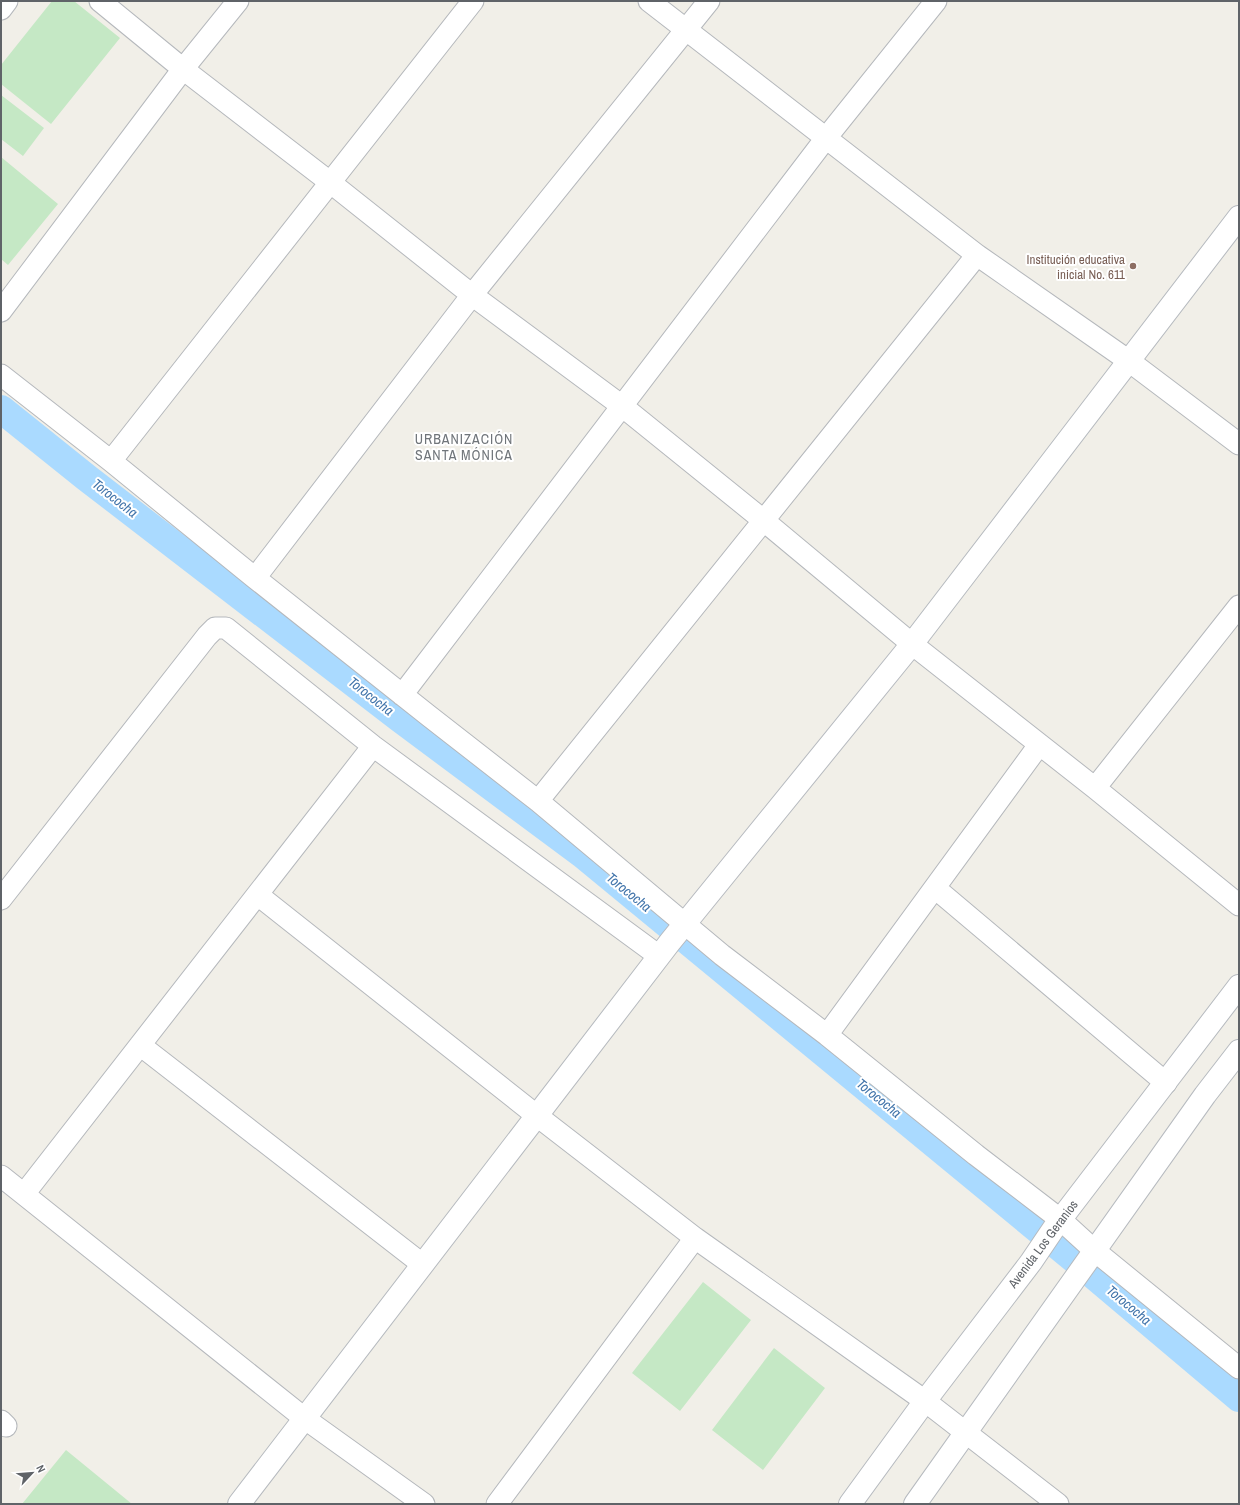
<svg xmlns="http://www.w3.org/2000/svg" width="1240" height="1505" font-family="'Archivo Narrow',sans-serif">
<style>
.green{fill:#c5e8c5}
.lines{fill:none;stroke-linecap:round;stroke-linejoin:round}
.canal{stroke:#aadaff;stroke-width:28}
.street-casing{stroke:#b5b8bc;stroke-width:23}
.secondary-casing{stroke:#b6babf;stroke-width:24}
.street{stroke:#fff;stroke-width:21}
.secondary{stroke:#fff;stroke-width:22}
.education-dot{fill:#8d6e63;stroke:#fff;stroke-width:1.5}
.labels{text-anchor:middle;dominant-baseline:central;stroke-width:4;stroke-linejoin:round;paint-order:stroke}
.education-label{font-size:13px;fill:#785e54;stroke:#fff;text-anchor:end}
.street-label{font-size:13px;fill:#5f6368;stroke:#fff}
.neighbourhood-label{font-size:14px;letter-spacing:1px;fill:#70757a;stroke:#fff}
.water-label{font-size:14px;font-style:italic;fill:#4174aa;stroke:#fff}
</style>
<rect width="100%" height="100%" fill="#f1efe8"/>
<path class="green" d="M52 1H74L120 38 51 124 1 84V65Z
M1 95 44 128 23 156 1 139Z
M1 157 58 204 8 265 1 259Z
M703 1282 751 1320 680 1411 632 1373Z
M774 1348 825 1388 763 1470 712 1430Z
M66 1450 132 1504H22Z"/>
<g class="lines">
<path class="canal" d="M1 409 87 478 399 718 582 854 1080 1264 1239 1398"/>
<defs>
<path id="street" d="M100 1 183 69 331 183 472 295 622 406 763 520 912 644 1095 788 1239 905
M649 1 977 255 1129 361 1239 444
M1 9 7 1
M1 311 183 69 238 1
M1 375 111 461 255 578 429 716 538 801 722 955 827 1035 976 1155 1061 1220 1095 1251 1239 1368
M111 461 473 1
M255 578 472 295 709 1
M402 695 826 138 936 1
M1095 788 1239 606
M538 801 977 255
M935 888 1166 1083
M258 895 536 1115 695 1238 925 1401 1058 1504
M1 899 207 636 215 628H226L373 746 659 956
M827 1035 1039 745
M140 1045 422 1264
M1 1176 304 1418 424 1504
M24 1194 373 746
M1 1421 6 1426
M497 1504 695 1238"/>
<path id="secondary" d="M239 1504 670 942 912 644 1239 217
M850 1504 925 1401 1031 1262 1054 1228 1239 986
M915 1504 1205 1095 1239 1051"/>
</defs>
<use href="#street" class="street-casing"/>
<use href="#secondary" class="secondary-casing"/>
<use href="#street" class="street"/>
<use href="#secondary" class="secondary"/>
</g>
<circle class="education-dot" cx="1133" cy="266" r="4"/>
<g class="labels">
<g class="education-label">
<text x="1125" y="259">Institución educativa<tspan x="1125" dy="15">inicial No. 611</tspan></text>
</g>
<g class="street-label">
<text transform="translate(1043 1244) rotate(-53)">Avenida Los Geranios</text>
</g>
<g class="neighbourhood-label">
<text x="464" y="439">URBANIZACIÓN<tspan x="464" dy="16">SANTA MÓNICA</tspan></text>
</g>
<g class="water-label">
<text transform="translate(115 498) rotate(38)">Torococha</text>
<text transform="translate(371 696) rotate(38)">Torococha</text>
<text transform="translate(629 892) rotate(39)">Torococha</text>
<text transform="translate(879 1098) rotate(39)">Torococha</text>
<text transform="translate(1129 1305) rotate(40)">Torococha</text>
</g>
</g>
<rect width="1240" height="1505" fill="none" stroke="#5f6368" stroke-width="4"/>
<g transform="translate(32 1473) rotate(64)" stroke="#ffffff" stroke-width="3" paint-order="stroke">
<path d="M0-3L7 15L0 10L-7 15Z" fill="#5f6368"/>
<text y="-6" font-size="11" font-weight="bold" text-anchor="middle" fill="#5f6368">N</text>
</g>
</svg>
